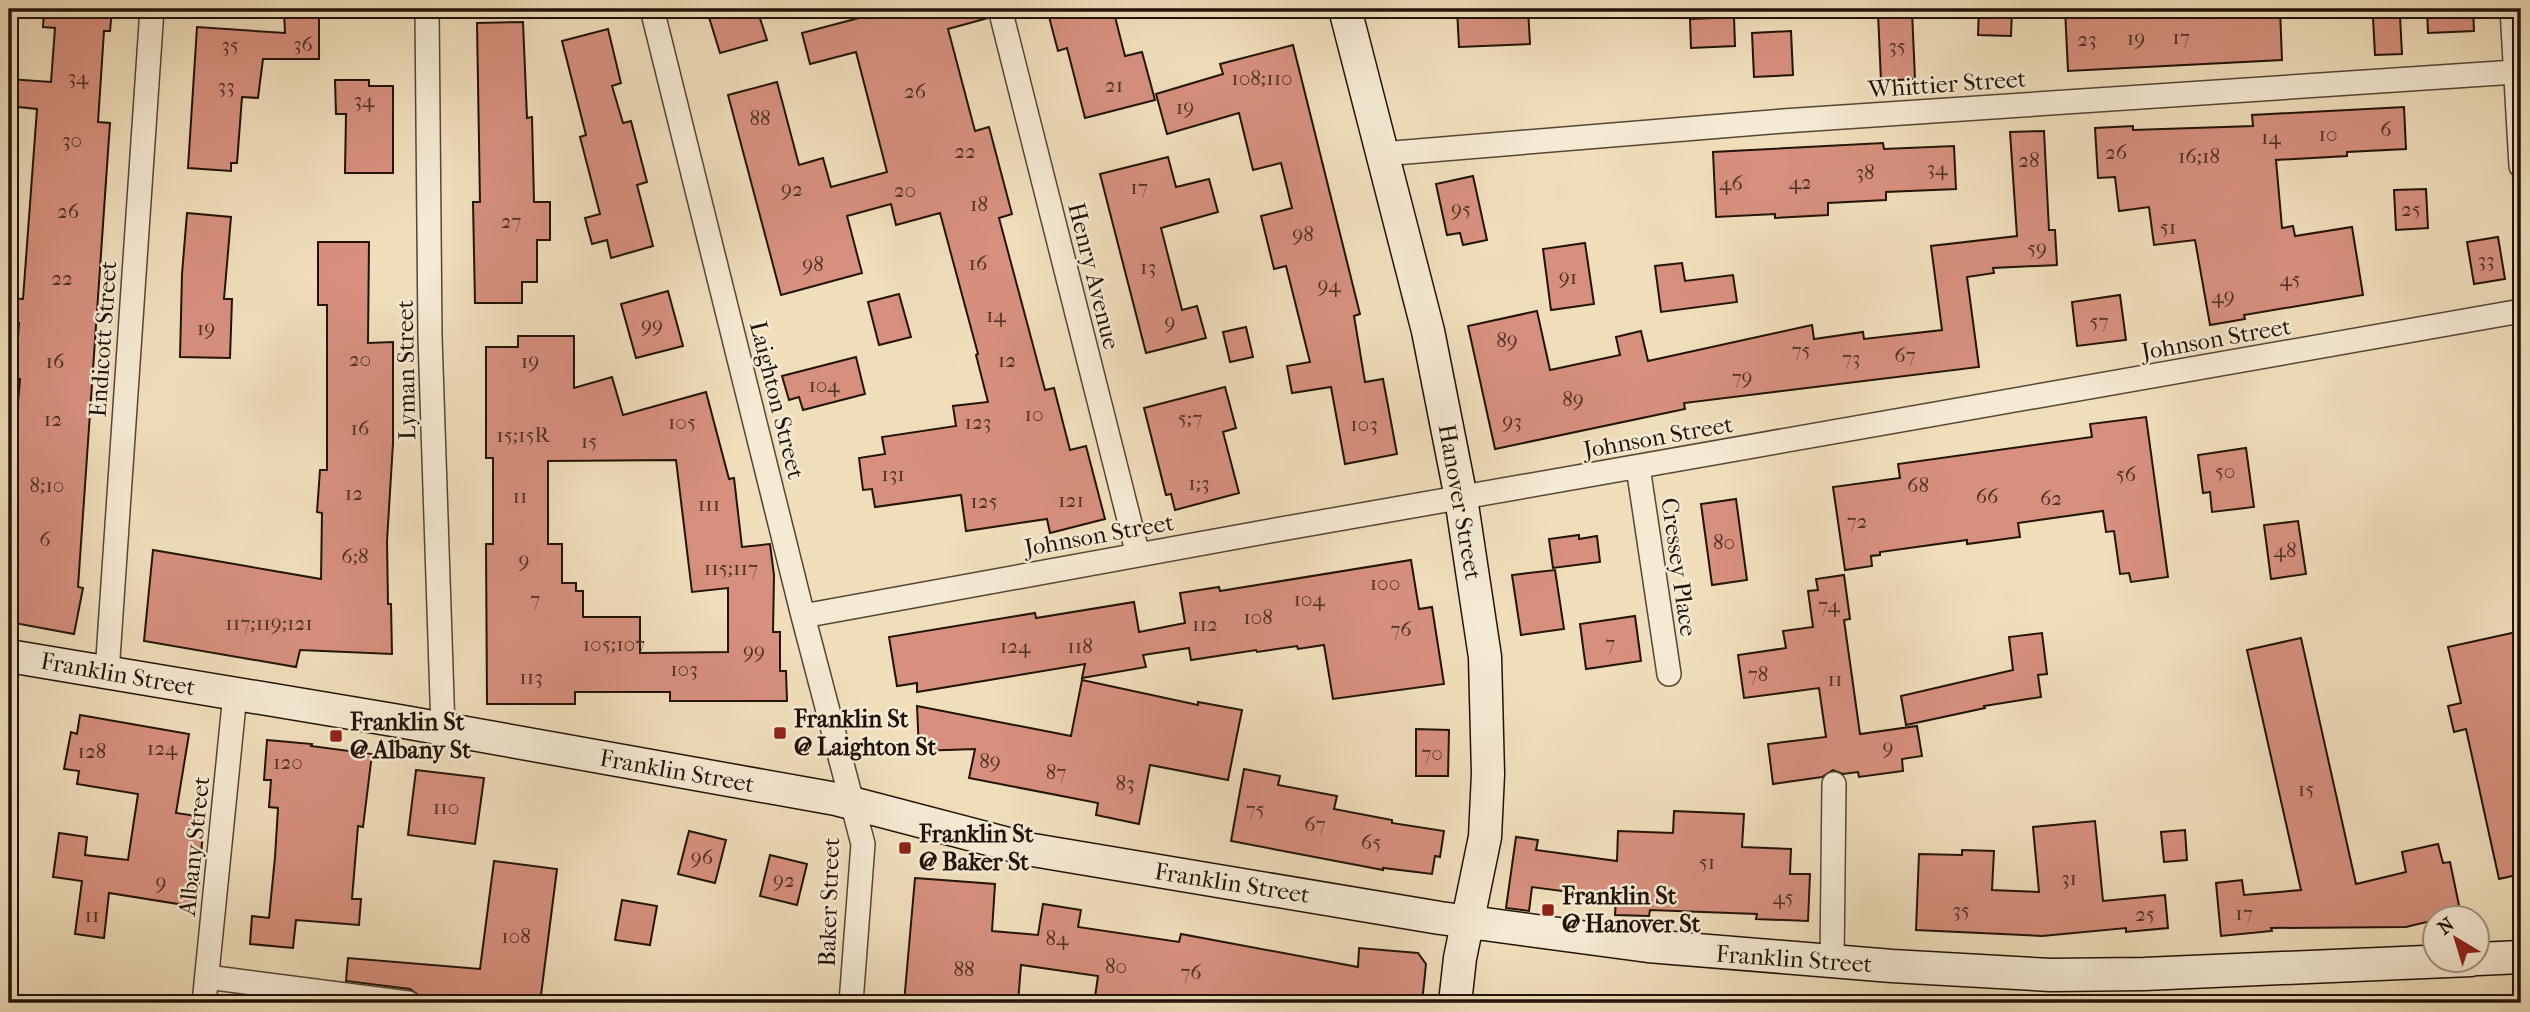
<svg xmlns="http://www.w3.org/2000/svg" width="2530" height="1012" font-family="'IM FELL French Canon',serif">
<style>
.building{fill:#d7907e;stroke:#211309;stroke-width:2;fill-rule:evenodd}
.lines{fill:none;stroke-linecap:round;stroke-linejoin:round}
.street-casing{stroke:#554636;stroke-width:26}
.secondary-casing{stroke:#211309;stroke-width:35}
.street{stroke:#f5ead3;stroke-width:23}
.secondary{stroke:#f5ead3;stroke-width:32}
.poi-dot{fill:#8f2418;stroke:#f5ead3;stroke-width:2.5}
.labels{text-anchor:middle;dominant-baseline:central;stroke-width:5;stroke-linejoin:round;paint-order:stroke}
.number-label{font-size:21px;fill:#4e3226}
.street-label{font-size:24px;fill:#211309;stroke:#f5ead3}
.poi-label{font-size:24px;font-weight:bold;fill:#211309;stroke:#f5ead3;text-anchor:start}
</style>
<rect width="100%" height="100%" fill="#f0debb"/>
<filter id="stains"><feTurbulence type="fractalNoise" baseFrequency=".00286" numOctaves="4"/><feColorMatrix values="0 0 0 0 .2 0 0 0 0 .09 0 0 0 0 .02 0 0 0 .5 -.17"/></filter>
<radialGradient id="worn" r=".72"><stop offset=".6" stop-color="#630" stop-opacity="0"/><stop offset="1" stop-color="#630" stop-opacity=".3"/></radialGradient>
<path class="building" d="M44 9H112L110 31H104L98 122 110 123 78 587 83 588 74 634 9 622V461L13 462 20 379H15L19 323H9V298L23 299 37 109 9 106V79L51 82 55 28 43 27Z
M727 9H757L767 40 720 53 708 14Z
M893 9H986L988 18 948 29 975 131 989 127 1012 214 999 218 1045 390 1054 388 1070 450 1086 446 1105 519 1050 533 1047 519 966 531 961 495 875 507 872 489 863 490 859 458 885 454 882 437 956 426 953 406 988 402 976 355 978 354 940 213 896 225 891 204 847 216 862 273 781 295 728 95 777 82 799 165 823 158 831 187 887 172 856 52 810 64 802 33Z
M1047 9H1113L1125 56 1142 52 1155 100 1085 118 1067 48 1058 51Z
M1457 9H1528L1530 44 1459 47Z
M1979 9H2012L2011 36 1978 35Z
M2065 9H2280L2282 60 2068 71Z
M2427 9H2473L2474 31 2428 33Z
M1912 11 1915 79 1881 81 1878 13Z
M284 12H319V59H263L258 98 242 97 237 163H231V171L188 168 197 27 285 33Z
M2400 16 2402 54 2375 55 2373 18Z
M1734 17 1735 46 1691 48 1690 19Z
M523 22 527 118 532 117 534 202H550V240H537V282H522V303H475L473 202H480L477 23Z
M608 29 621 83 612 86 623 123 631 121 647 182 637 185 653 246 611 258 607 240 592 244 585 218 600 214 580 137 586 135 562 41Z
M1791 31 1793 75 1754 77 1752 33Z
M1293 45 1360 314 1354 316 1365 382 1383 379 1397 454 1345 464 1331 387 1292 393 1287 366 1310 362 1286 266 1274 269 1261 216 1292 208 1281 163 1253 170 1239 113 1167 134 1156 94 1223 74 1220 64Z
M335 80H369V86H393V173H345L346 114H336Z
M2404 107 2406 149 2347 152V156L2276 160 2282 228 2293 226 2295 236 2352 227 2363 295 2244 315 2245 319 2210 325 2195 240 2154 245 2149 207 2119 211 2115 177 2098 178 2095 128 2133 126V130L2253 126 2252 115Z
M2044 131 2049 230H2055L2057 265 1993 268 1994 273 1967 277 1979 367 1684 403 1685 409 1495 449 1468 326 1537 311 1550 370 1620 355 1616 337 1641 331 1648 361 1812 325 1814 339 1863 332 1864 339 1942 330 1931 246 2017 236 2010 132Z
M1883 143 1884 149 1954 146 1956 189 1886 192V200L1828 203V215L1775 218V214L1716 217 1713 152Z
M1168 157 1176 187 1209 179 1218 212 1161 228 1182 310 1197 306 1206 338 1146 353 1100 174Z
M1473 176 1487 240 1463 245 1460 233 1447 235 1436 184Z
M2426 189 2428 228 2396 230 2394 190Z
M187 213 231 217 224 299H232L230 358 180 357 182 274Z
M2498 237 2505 279 2474 284 2467 242Z
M318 242H369L368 343 393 342V443L387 541 388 604H391L392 654 300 650 296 667 144 641 153 550 321 579 322 513 317 512 320 470H327V305H318Z
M1585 243 1594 304 1551 310 1543 249Z
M1682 263 1685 281 1733 275 1737 302 1661 312 1655 266Z
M668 291 683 346 636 358 621 304Z
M899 294 911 337 879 345 868 302Z
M2120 295 2126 340 2077 346 2072 302Z
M1246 327 1253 357 1230 362 1223 332Z
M518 336H574V388L612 377 623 415 706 392 729 479 734 478 742 547 770 544 774 575 773 632H780V671H786L787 701H670V692H575V704H487L486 544H493V458H486V347H518ZM676 460 692 592 728 588V652L640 653V617H583V591H576V583H562V544H548V461Z
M856 357 865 394 803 410 799 397 789 400 782 376Z
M1225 387 1236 428 1223 432 1239 493 1175 510 1171 494 1166 495 1144 408Z
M2146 417 2168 577 2131 582 2129 573 2120 574 2114 531 2106 532 2103 511 2018 523 2020 537 1967 544V540L1880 552V555L1871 556 1872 566 1845 570 1833 487 1900 478 1898 464 2092 437 2090 424Z
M2246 448 2254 507 2212 512 2210 492 2203 493 2198 455Z
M1736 499 1747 580 1712 585 1701 504Z
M2298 521 2306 574 2271 579 2264 525Z
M1579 535V539L1597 536 1600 562 1553 568 1549 539Z
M1411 560 1419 609 1432 607 1444 684 1333 699 1324 645 1298 649 1297 646 1257 652 1256 650 1191 660 1189 648 1143 655 1146 667 1082 678 1085 664 917 692V683L897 686 889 637 1035 613 1036 618 1134 602 1139 632 1185 623 1180 593 1219 587 1220 591Z
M1555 570 1564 629 1521 635 1512 575Z
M1844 575 1850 619 1844 620 1860 734 1917 726 1922 756 1902 759 1903 771 1859 777 1858 772 1843 774 1833 770 1822 777 1773 784 1768 744 1826 737 1819 688 1744 698 1738 655 1786 648 1783 631 1813 627 1808 591 1818 590 1816 579Z
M1635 616 1641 661 1586 669 1580 624Z
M2521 631V874L2499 879 2466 729 2454 732 2448 706 2461 703 2448 647Z
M2042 633 2047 674 2038 675 2041 697 1984 706 1985 708 1906 725 1901 696 2013 670 2009 637Z
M2301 638 2356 884 2406 872 2402 852 2438 844 2443 863 2450 862 2461 915 2435 918V920L2406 927 2271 928 2272 931 2221 936 2216 883 2242 880 2244 895 2301 890 2247 650Z
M1082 680 1198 705V702L1242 710 1228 780 1150 765 1139 824 1096 815 1098 803 969 778 975 749 919 751 917 706 1071 736Z
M80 715 189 734 176 813 204 817 197 907 109 893 104 938 75 934 82 881 53 877 59 833 87 837 85 855 128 860 138 794 77 784 79 771 64 769 71 732 77 734Z
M1416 729 1449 730 1448 776H1416Z
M267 740 312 744 311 746 372 754 363 827 358 826 352 899H361L359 925 296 920 293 948 250 944 252 916 269 918 275 857 278 808 269 807 271 780H264Z
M1244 769 1280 776 1278 785 1337 796 1334 809 1392 820V823L1444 831 1440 857 1435 856 1432 874 1383 868V870L1231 841Z
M416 770 484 778 475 844 408 835Z
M1674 811 1744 814 1742 847 1791 849 1790 874H1810L1808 921 1756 919 1757 914 1650 910 1649 916 1615 915 1616 898 1532 887 1529 911 1506 908 1516 837 1538 840 1536 850 1617 861 1618 831 1673 833Z
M2095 821 2103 901 2165 895 2168 928 2126 932V928L2042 936 1916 930 1919 854 1962 855V850L1994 851 1992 890 2039 892 2033 827Z
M2185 830 2187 860 2164 862 2161 832Z
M689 831 726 840 715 883 678 874Z
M770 855 807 864 797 905 760 896Z
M494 861 557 869 540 1003H487L421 997 410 989 346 981 348 958 480 969Z
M915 878 995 884 992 931 1038 935 1043 904 1081 910 1078 927 1179 942 1181 934 1358 967 1359 948 1418 953 1426 964 1422 1003H1132L1095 997 1098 976 1021 965 1018 1003H904Z
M622 900 657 906 650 945 615 940Z"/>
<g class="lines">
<defs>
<path id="street" d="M427 9 430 337 443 729
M652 9 803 616 863 844 851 1003
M1000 9 1138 555
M2512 9 2521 166
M1382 154 1783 121 2515 72
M1638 467 1669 674
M803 616 1270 531 2521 311
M107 673 152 9
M1832 962 1834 784
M207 977 408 1003
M204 1003 235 694"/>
<path id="secondary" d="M1345 9 1428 331 1461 498 1485 657 1488 774 1485 837 1460 958 1455 1003
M9 656 399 721 836 799 1027 849 1440 918 1648 946 1892 966 2051 975 2144 974 2471 960
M2478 959 2521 957"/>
</defs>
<use href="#street" class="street-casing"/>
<use href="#secondary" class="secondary-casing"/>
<use href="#street" class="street"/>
<use href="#secondary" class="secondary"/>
</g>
<g class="poi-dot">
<rect x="773" y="726" width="14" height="14" rx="3.5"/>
<rect x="329" y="729" width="14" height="14" rx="3.5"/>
<rect x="898" y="841" width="14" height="14" rx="3.5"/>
<rect x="1541" y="903" width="14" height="14" rx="3.5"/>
</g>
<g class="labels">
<g class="number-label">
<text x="2181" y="37">17</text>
<text x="2136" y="38">19</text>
<text x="2087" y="39">23</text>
<text x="303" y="44">36</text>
<text x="230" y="45">35</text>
<text x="1897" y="46">35</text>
<text x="78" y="77">34</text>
<text x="1262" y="78">108;110</text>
<text x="1114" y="85">21</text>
<text x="226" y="86">33</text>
<text x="915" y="91">26</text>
<text x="364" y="100">34</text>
<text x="1185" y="107">19</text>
<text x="760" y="118">88</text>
<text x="2386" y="129">6</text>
<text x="2328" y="134">10</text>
<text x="2271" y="137">14</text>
<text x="72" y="140">30</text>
<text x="965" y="151">22</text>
<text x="2116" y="152">26</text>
<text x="2199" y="156">16;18</text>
<text x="2029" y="160">28</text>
<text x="1937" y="168">34</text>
<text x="1865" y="172">38</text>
<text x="1800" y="182">42</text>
<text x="1731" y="183">46</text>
<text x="1139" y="187">17</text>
<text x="792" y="189">92</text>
<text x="905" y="190">20</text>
<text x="979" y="204">18</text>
<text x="1461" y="209">95</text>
<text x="2411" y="209">25</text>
<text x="68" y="211">26</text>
<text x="511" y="221">27</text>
<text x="2168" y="227">51</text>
<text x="1303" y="234">98</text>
<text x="2037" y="248">59</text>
<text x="2486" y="260">33</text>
<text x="978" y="263">16</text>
<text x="813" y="264">98</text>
<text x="1148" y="267">13</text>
<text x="1568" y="277">91</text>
<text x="62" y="278">22</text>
<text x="2290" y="279">45</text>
<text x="1329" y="285">94</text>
<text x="2223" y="296">49</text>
<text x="996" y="315">14</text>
<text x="2099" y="321">57</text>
<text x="1170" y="322">9</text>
<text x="652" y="325">99</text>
<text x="206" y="328">19</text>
<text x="1507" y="340">89</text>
<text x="1801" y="350">75</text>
<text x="1905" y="355">67</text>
<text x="1851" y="358">73</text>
<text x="360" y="359">20</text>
<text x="1007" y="360">12</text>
<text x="55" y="361">16</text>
<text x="530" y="361">19</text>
<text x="1742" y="377">79</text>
<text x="824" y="385">104</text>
<text x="1573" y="399">89</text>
<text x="1034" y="414">10</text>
<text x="1190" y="418">5;7</text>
<text x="53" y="419">12</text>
<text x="1512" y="421">93</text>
<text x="682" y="422">105</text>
<text x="978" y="422">123</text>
<text x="1364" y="424">103</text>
<text x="360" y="428">16</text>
<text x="523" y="435">15;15R</text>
<text x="589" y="441">15</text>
<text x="2225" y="471">50</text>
<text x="893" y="474">131</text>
<text x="2126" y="474">56</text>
<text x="1199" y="483">1;3</text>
<text x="47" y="485">8;10</text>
<text x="1918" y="485">68</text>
<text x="354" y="493">12</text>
<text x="520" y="496">11</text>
<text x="1987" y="496">66</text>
<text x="2051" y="498">62</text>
<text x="1071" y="500">121</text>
<text x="984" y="501">125</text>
<text x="709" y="504">111</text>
<text x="1857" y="521">72</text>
<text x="45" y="539">6</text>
<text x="1724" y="542">80</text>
<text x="2285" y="550">48</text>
<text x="355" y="556">6;8</text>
<text x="524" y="560">9</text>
<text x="731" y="568">115;117</text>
<text x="1385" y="583">100</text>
<text x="535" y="599">7</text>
<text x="1309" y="599">104</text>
<text x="1829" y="605">74</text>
<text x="1258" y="617">108</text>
<text x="269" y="623">117;119;121</text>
<text x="1205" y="624">112</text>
<text x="1401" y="629">76</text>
<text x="1610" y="643">7</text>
<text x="614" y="644">105;107</text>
<text x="1015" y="646">124</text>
<text x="1080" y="646">118</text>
<text x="754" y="651">99</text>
<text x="684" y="669">103</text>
<text x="1758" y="674">78</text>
<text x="531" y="677">113</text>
<text x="1835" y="679">11</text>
<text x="1888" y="747">9</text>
<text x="162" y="748">124</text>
<text x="92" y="751">128</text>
<text x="1432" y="753">70</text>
<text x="990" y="761">89</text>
<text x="288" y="762">120</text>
<text x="1056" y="772">87</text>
<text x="1125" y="783">83</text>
<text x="2306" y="789">15</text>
<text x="446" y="807">110</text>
<text x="1255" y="809">75</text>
<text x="1315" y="824">67</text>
<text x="1371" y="842">65</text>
<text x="702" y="857">96</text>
<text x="1707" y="862">51</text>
<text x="2069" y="878">31</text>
<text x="784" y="880">92</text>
<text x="161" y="882">9</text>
<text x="1783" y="897">45</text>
<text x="1961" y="910">35</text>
<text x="2244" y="913">17</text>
<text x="2145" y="914">25</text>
<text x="92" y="915">11</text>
<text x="516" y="936">108</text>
<text x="1057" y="938">84</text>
<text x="1116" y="966">80</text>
<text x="964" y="969">88</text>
<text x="1191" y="972">76</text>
</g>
<g class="street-label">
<text transform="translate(1947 84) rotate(-4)">Whittier Street</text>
<text transform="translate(1094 276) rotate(76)">Henry Avenue</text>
<text transform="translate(103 339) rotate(-86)">Endicott Street</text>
<text transform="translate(2216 339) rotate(-10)">Johnson Street</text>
<text transform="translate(406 370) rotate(-91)">Lyman Street</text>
<text transform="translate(777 400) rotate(76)">Laighton Street</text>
<text transform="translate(1658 437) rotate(-10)">Johnson Street</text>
<text transform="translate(1460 502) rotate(80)">Hanover Street</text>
<text transform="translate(1099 535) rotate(-10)">Johnson Street</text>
<text transform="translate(1679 567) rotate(82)">Cressey Place</text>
<text transform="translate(118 674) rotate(10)">Franklin Street</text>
<text transform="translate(677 771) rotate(10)">Franklin Street</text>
<text transform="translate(194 846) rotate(-84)">Albany Street</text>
<text transform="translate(1232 883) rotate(9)">Franklin Street</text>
<text transform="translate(829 902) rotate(-88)">Baker Street</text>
<text transform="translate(1794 959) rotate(4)">Franklin Street</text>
</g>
<g class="poi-label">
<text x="794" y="719">Franklin St<tspan x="794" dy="28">@ Laighton St</tspan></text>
<text x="350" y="722">Franklin St<tspan x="350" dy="28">@ Albany St</tspan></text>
<text x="919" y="834">Franklin St<tspan x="919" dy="28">@ Baker St</tspan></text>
<text x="1562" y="896">Franklin St<tspan x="1562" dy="28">@ Hanover St</tspan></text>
</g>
</g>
<rect width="2530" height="1012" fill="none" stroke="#f0debb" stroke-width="35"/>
<rect x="10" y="10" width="2509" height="991" fill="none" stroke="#211309" stroke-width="3.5"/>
<rect x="18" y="18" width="2495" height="977" fill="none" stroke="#211309" stroke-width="2"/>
<g transform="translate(2456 939) rotate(322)"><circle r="33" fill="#f5ead3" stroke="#a09482" stroke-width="2"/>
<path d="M0-5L12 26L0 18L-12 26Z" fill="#8f2418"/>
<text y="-10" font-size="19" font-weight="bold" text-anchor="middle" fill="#211309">N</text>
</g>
<rect width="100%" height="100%" filter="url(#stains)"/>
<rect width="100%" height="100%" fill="url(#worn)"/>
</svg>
